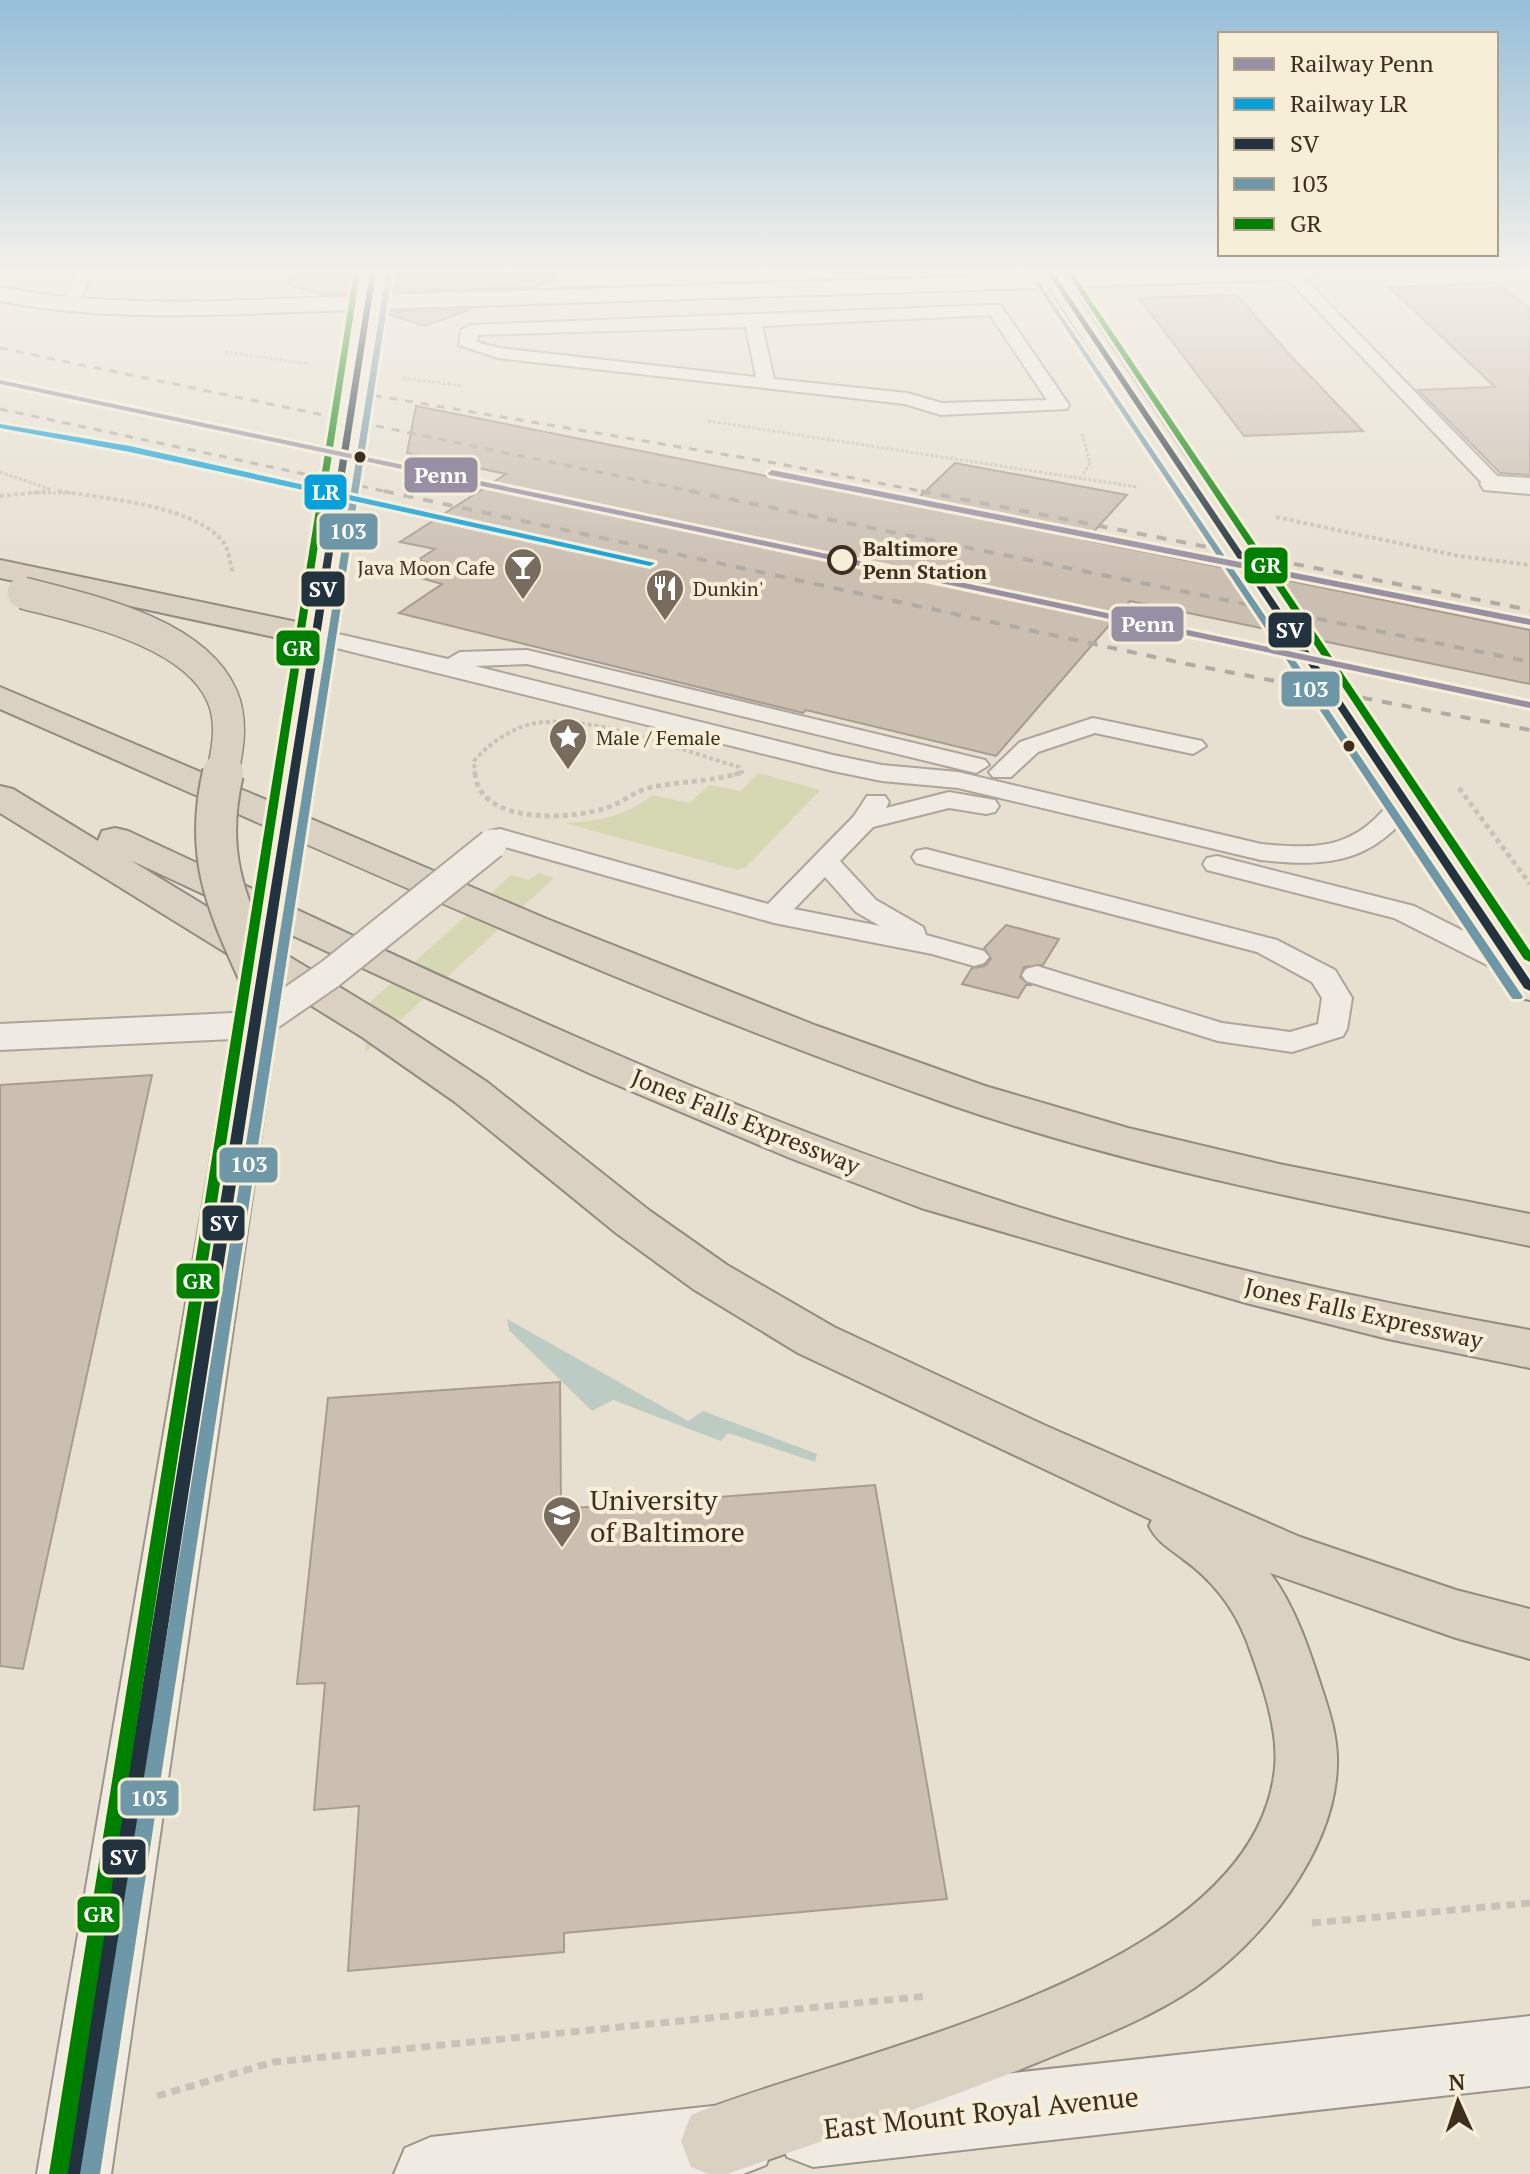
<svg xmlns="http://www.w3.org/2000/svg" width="1530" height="2174" font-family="'PT Serif',serif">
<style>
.green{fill:#d6d7b3}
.water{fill:#bcccc2}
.building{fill:#cbbfb2;stroke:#a89c90;stroke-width:2}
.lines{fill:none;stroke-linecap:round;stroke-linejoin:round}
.service-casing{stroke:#ada599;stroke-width:4}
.minor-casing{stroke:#ada599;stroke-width:4}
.secondary-casing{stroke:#9c958a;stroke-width:4}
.primary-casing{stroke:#928b80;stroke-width:4}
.motorway-casing{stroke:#928b80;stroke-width:4}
.path-far3{stroke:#c8c2b9;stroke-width:3;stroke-dasharray:3 2;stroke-linecap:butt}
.path-far2{stroke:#c8c2b9;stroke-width:4;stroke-dasharray:4 3;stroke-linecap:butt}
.path-far1{stroke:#c8c2b9;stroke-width:5;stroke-dasharray:5 4;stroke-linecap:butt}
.path{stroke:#c8c2b9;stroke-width:7;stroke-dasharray:9 6;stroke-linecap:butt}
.service{fill:#efebe3;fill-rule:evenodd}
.minor{fill:#efebe3;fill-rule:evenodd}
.secondary{fill:#efebe3;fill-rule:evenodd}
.primary{fill:#e6e1d4;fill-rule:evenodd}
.motorway{fill:#dad1c2;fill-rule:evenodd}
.rail-far1{stroke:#afaaa2;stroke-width:3;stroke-dasharray:8 8;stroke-linecap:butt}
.rail{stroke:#afaaa2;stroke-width:4;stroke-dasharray:10 10;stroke-linecap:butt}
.service-bridge-casing{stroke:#ada599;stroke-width:33;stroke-linecap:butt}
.secondary-bridge-far2-casing{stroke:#9c958a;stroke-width:27;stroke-linecap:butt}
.secondary-bridge-far1-casing{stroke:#9c958a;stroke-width:34;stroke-linecap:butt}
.secondary-bridge-casing{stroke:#9c958a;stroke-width:44;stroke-linecap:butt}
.primary-bridge-far2-casing{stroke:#928b80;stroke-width:27;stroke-linecap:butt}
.primary-bridge-far1-casing{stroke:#928b80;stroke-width:34;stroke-linecap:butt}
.primary-bridge-casing{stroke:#928b80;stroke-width:44;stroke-linecap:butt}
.motorway-bridge-far1-casing{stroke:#928b80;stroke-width:34;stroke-linecap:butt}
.motorway-bridge-casing{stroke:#928b80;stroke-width:44;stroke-linecap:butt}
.path-bridge{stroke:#c8c2b9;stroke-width:5;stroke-dasharray:5 4;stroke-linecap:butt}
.service-bridge{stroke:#efebe3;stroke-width:29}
.secondary-bridge-far2{stroke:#efebe3;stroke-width:25}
.secondary-bridge-far1{stroke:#efebe3;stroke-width:31}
.secondary-bridge{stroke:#efebe3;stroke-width:40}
.primary-bridge-far2{stroke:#e6e1d4;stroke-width:25}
.primary-bridge-far1{stroke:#e6e1d4;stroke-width:31}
.primary-bridge{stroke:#e6e1d4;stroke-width:40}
.motorway-bridge-far1{stroke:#dad1c2;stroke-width:31}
.motorway-bridge{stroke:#dad1c2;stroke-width:40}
.bus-1-casing{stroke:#f7eed8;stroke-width:6}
.bus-2-casing{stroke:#f7eed8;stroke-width:6}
.bus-3-casing{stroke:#f7eed8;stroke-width:6}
.bus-1{fill:#22323f;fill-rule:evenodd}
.bus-2{fill:#6e97a7;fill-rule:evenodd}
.bus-3{fill:#008000;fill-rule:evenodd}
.rail-1-casing{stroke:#f7eed8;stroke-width:6}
.rail-2-casing{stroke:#f7eed8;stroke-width:6}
.rail-1{fill:#9790a4;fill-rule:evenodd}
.rail-2{fill:#06a1da;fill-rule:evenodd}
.bus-dot{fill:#3d2e20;stroke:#f7eed8;stroke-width:3}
.stop-dot{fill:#f7eed8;stroke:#3d2e20;stroke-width:4}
.labels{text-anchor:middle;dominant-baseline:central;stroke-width:8;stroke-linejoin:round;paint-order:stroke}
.far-stop-label{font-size:20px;font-weight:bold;fill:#3d2e20;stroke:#f7eed8;text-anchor:start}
.far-poi-label{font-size:20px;fill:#3d2e20;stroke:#f7eed8;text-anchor:start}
.street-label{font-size:24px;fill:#3d2e20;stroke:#f7eed8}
.near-poi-label{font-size:28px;fill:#3d2e20;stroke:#f7eed8;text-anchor:start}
.near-street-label{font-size:28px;fill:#3d2e20;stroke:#f7eed8}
.line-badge{stroke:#f7eed8;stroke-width:3}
.badge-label{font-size:22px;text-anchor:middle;font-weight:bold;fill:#fff}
</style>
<rect width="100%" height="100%" fill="#e7e0d1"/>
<path class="green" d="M758 773 820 790 746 867 738 870 564 823C595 822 628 816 652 795L690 803 709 785 741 791Z
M538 873 554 878 365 1053 368 1004 511 875 529 880Z"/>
<path class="water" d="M507 1319 688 1421 703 1411 817 1454 815 1462 728 1433 721 1441 613 1400 592 1411 509 1330Z"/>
<path class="building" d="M291 272H359L355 293 321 294 289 285Z
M387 272H554L555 280 536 287 384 292Z
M1498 283 1530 309V475L1500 473 1418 390 1495 387 1389 287Z
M1237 295 1291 356 1363 431 1244 436 1139 298Z
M472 309 424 326 381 312Z
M416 406 911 505 955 463 1127 495 1086 540 1225 568 1266 629 1130 601 996 756 806 710 803 713 399 613 442 584 421 578 440 565 418 560 435 549 400 542 506 474 407 453Z
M1276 578 1530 630V684L1318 640Z
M1006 925 1059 939 1043 965 1024 967 1020 977 1030 985H1026L1018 998 962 984 972 968 985 966 991 959 984 948Z
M152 1075 23 1669 0 1666V1085Z
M560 1382 561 1509 875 1485 947 1899 564 1933V1952L348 1971 359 1806 314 1810 325 1683 297 1684 328 1398Z"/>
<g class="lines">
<defs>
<path id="service" d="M78 272H94L74 310H62L60 306Z
M1281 272H1298L1501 480 1504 484 1501 488H1487Z
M995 305 1001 306 1069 405 1067 409 941 415 905 404 498 358 459 345 461 330 470 325ZM990 315 1047 400 942 403 907 393 774 379 762 326ZM746 327 756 377 499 348 477 342 478 335Z
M316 629 448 659 460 652 527 650 985 760 989 765 976 773 527 664 475 666 833 755 882 765 958 772 1261 844C1324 850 1356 848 1396 795H1414L1418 801C1376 862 1331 868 1261 860L958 788 882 781 833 771 308 641 304 636 308 631Z
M1093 718 1202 741 1206 746 1193 754 1095 733 1038 752 1011 777H993L989 772 1020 742Z
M949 792 995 800 999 806 995 812 986 814 949 808 873 827 840 861 876 900 923 927 926 935 984 951 989 957 984 963 974 966 932 954 774 923 505 847 492 852 482 850 478 844 490 831 500 829 768 904 854 816 867 796H885L889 802 886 808ZM825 877 856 912 880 926 794 909Z
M926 849 1277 940 1335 970 1352 998 1347 1029 1343 1036 1292 1052 1218 1041 1026 981 1022 975 1026 969 1037 966 1222 1023 1290 1032 1318 1024 1322 998 1312 982 1257 952 916 863 912 857 916 851Z
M1217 856 1414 906 1527 963 1530 972 1517 978 1507 975 1394 918 1207 870 1203 864 1207 858Z"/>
<path id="minor" d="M1494 476 1530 478V494L1484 490 1480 484 1484 478Z
M254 1012 269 1016 275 1025 269 1034 254 1038 0 1050V1024Z"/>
<path id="secondary" d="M362 272H384L380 295 1114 272H1321L1310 279 378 309 370 365 358 372 346 365 356 310C238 313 115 324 0 301V287C116 310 240 300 358 296Z
M262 970 277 973 283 982 111 2174H37L241 982 247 973Z
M1530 2016V2086L813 2167 787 2157 777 2131 787 2105 813 2095Z
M740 2103 766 2113 776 2139 766 2165 743 2174H394L405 2148 431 2137Z"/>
<path id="primary" d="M1039 272H1061L1198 476 1194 482H1174Z
M1405 790 1418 793 1530 958V1000L1515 997 1387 801 1392 793Z"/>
<path id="motorway" d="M0 560 316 626 327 629 332 636 327 643 316 646 0 578Z
M0 687 547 919 817 1026 985 1086 1128 1128 1279 1164 1530 1214V1246C1336 1206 1138 1170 951 1105 627 992 314 846 0 709Z
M0 786 13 789 98 841 102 831 115 828 128 831C400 957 671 1090 955 1186 1141 1250 1337 1296 1530 1330V1368L1388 1339 1246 1303 921 1208 790 1158 591 1074 130 860 392 1019 487 1082 650 1211 727 1265 834 1327 1044 1425 1300 1537 1456 1590 1530 1609V1659L1456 1638 1270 1573C1295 1606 1309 1649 1322 1689 1330 1713 1338 1739 1337 1765 1335 1851 1262 1942 1194 1988 1148 2019 1097 2038 1046 2059 942 2102 834 2137 727 2174H709L691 2167 681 2141 691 2115C851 2049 1254 1978 1275 1768 1279 1727 1260 1677 1246 1639 1233 1606 1211 1579 1183 1559 1168 1547 1158 1543 1149 1526L1152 1520 798 1353 693 1289 616 1233 455 1102 362 1037 0 813Z"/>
</defs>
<use href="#service" class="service-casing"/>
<use href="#minor" class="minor-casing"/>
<use href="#secondary" class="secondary-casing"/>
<use href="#primary" class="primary-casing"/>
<use href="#motorway" class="motorway-casing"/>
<path class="path-far3" d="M225 352 310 364
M403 378 461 386
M708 421 1137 487
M1082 434 1090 463 1082 476
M0 472 52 490
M28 493H71"/>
<path class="path-far2" d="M58 491C102 498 196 505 224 543 229 550 230 564 233 573
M0 496 50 491
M1276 517 1459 556 1530 565
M475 775 474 761C487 745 514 726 536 723 598 715 679 750 739 767L742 772 733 775"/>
<path class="path-far1" d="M475 773C479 826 573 820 609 807 623 802 634 792 648 788 678 781 711 782 740 773"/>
<path class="path" d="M1312 1923 1530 1903
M157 2096 274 2062 927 1996"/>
<use href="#service" class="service"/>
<use href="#minor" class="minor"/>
<use href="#secondary" class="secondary"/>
<use href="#primary" class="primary"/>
<use href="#motorway" class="motorway"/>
<path class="rail-far1" d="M0 348 700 493
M342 390 769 462 931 493
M0 409 393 493"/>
<path class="rail" d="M384 491 1187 664 1530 730
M690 491 1530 662
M921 491 1530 610"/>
<defs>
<path id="service-bridge" d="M269 1016 330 974 492 844"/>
<path id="secondary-bridge-far2" d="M338 493 358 365"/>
<path id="secondary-bridge-far1" d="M294 775 338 491"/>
<path id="secondary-bridge" d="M262 982 295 773"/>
<path id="primary-bridge-far2" d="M1184 476 1196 493"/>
<path id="primary-bridge-far1" d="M1195 491 1387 775"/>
<path id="primary-bridge" d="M1386 773 1405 801"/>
<path id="motorway-bridge-far1" d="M23 593C84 609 194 631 222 696 233 721 228 749 222 775"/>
<path id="motorway-bridge" d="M223 773C203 858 228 906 262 982"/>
</defs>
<use href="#service-bridge" class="service-bridge-casing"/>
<use href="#secondary-bridge-far2" class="secondary-bridge-far2-casing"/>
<use href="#secondary-bridge-far1" class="secondary-bridge-far1-casing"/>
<use href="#secondary-bridge" class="secondary-bridge-casing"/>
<use href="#primary-bridge-far2" class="primary-bridge-far2-casing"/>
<use href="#primary-bridge-far1" class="primary-bridge-far1-casing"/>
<use href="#primary-bridge" class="primary-bridge-casing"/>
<use href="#motorway-bridge-far1" class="motorway-bridge-far1-casing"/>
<use href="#motorway-bridge" class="motorway-bridge-casing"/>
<path class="path-bridge" d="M1459 788 1530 884"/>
<use href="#service-bridge" class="service-bridge"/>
<use href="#secondary-bridge-far2" class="secondary-bridge-far2"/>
<use href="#secondary-bridge-far1" class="secondary-bridge-far1"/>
<use href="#secondary-bridge" class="secondary-bridge"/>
<use href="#primary-bridge-far2" class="primary-bridge-far2"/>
<use href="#primary-bridge-far1" class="primary-bridge-far1"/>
<use href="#primary-bridge" class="primary-bridge"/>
<use href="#motorway-bridge-far1" class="motorway-bridge-far1"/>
<use href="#motorway-bridge" class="motorway-bridge"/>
<defs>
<path id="bus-1" d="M370 272H376L84 2174H64Z
M1047 272H1053L1530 980V991L1524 988Z"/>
<path id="bus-2" d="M389 272 392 274 100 2174H80L386 274Z
M1037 279 1523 997 1521 999H1513L1511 997 1034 281Z"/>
<path id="bus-3" d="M354 272H360L68 2172 67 2174H49Z
M1066 272H1072L1530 951V962L1524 959Z"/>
</defs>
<use href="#bus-1" class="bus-1-casing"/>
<use href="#bus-2" class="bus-2-casing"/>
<use href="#bus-3" class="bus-3-casing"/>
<use href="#bus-1" class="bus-1"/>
<use href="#bus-2" class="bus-2"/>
<use href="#bus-3" class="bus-3"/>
<defs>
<path id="rail-1" d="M0 380 1530 702V708L0 384Z
M772 470 1530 619V625L769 475 768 473Z"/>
<path id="rail-2" d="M0 424 130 446 655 563 650 566 130 452 0 428Z"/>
</defs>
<use href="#rail-1" class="rail-1-casing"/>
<use href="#rail-2" class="rail-2-casing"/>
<use href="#rail-1" class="rail-1"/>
<use href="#rail-2" class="rail-2"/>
</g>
<linearGradient id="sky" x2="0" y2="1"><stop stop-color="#96bed9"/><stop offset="0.47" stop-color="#f4f1ea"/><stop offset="1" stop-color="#f4f1ea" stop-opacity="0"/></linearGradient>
<rect width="1530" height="576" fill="url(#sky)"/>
<defs>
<symbol id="bar-pin" viewBox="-11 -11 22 30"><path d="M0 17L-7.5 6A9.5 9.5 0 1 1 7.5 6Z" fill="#786c5e" stroke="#f7eed8"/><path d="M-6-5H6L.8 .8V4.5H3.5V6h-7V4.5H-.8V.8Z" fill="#fff"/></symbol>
<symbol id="restaurant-pin" viewBox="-11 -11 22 30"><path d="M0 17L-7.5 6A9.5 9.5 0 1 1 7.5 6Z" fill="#786c5e" stroke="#f7eed8"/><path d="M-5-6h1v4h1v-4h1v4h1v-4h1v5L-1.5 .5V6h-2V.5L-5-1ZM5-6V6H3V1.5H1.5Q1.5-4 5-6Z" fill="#fff"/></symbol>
<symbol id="sight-pin" viewBox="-11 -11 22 30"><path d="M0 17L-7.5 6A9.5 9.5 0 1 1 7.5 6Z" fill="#786c5e" stroke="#f7eed8"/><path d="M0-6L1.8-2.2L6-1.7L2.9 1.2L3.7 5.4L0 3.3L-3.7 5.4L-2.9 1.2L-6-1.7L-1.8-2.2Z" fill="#fff"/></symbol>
<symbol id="university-pin" viewBox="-11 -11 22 30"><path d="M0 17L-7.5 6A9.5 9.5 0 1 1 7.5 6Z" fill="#786c5e" stroke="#f7eed8"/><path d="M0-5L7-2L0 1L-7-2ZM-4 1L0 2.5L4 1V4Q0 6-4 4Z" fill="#fff"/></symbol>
</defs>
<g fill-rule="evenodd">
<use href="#bar-pin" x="501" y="545" width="44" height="60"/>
<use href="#restaurant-pin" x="643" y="566" width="44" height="60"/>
<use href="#sight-pin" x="546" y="715" width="44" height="60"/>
<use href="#university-pin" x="540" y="1493" width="44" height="60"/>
</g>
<g class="bus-dot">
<circle cx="360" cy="457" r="7"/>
<circle cx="1349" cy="746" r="7"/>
</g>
<circle class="stop-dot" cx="842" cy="560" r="13"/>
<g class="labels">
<g class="far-stop-label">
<text x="863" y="548">Baltimore<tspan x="863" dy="23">Penn Station</tspan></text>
</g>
<g class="far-poi-label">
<text x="495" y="567" text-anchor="end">Java Moon Cafe</text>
<text x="693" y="588">Dunkin'</text>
<text x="596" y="737">Male / Female</text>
</g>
<g class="street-label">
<text transform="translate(746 1121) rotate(22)">Jones Falls Expressway</text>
<text transform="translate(1364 1313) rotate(13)">Jones Falls Expressway</text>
</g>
<g class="near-poi-label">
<text x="590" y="1499">University<tspan x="590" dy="32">of Baltimore</tspan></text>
</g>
<g class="near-street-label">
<text transform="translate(981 2112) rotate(-6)">East Mount Royal Avenue</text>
</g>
</g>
<g class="line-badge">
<rect x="403" y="456" width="76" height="38" rx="8" fill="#9790a4"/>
<rect x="303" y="473" width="45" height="38" rx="8" fill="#06a1da"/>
<rect x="318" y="512" width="61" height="39" rx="8" fill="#6e97a7"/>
<rect x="1243" y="546" width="46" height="39" rx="8" fill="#008000"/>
<rect x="300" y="570" width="46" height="38" rx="8" fill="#22323f"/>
<rect x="1110" y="605" width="75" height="38" rx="8" fill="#9790a4"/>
<rect x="1267" y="611" width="46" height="38" rx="8" fill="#22323f"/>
<rect x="275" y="629" width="46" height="38" rx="8" fill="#008000"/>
<rect x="1280" y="670" width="61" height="38" rx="8" fill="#6e97a7"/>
<rect x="218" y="1146" width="61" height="38" rx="8" fill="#6e97a7"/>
<rect x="201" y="1204" width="45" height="38" rx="8" fill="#22323f"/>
<rect x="175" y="1262" width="46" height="38" rx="8" fill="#008000"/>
<rect x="119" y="1779" width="61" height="38" rx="8" fill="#6e97a7"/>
<rect x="101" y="1838" width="46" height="38" rx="8" fill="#22323f"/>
<rect x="76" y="1895" width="45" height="39" rx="8" fill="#008000"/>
</g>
<g class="badge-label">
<text x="441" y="483">Penn</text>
<text x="326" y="500">LR</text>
<text x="348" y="539">103</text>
<text x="1266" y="573">GR</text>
<text x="323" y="597">SV</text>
<text x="1148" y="632">Penn</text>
<text x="1290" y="638">SV</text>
<text x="298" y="656">GR</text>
<text x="1310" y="697">103</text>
<text x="249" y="1172">103</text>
<text x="224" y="1231">SV</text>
<text x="198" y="1289">GR</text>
<text x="149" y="1806">103</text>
<text x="124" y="1865">SV</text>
<text x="99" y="1922">GR</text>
</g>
<rect x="1218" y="32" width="280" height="224" fill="#f7eed8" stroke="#ada18e" stroke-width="2"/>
<rect x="1234" y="58" width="40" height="12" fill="#9790a4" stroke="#ada18e" stroke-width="2"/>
<text x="1290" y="72" font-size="24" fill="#3d2e20">Railway Penn</text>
<rect x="1234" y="98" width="40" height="12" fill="#06a1da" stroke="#ada18e" stroke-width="2"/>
<text x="1290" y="112" font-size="24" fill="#3d2e20">Railway LR</text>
<rect x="1234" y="138" width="40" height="12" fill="#22323f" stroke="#ada18e" stroke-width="2"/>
<text x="1290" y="152" font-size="24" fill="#3d2e20">SV</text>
<rect x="1234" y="178" width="40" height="12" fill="#6e97a7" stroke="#ada18e" stroke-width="2"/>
<text x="1290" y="192" font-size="24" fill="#3d2e20">103</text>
<rect x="1234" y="218" width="40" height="12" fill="#008000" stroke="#ada18e" stroke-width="2"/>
<text x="1290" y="232" font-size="24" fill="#3d2e20">GR</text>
<g transform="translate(1458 2102) rotate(357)" stroke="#f7eed8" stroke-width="6" paint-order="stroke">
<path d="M0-6L14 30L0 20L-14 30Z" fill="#3d2e20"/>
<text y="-12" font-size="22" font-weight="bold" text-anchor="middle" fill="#3d2e20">N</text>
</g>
</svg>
